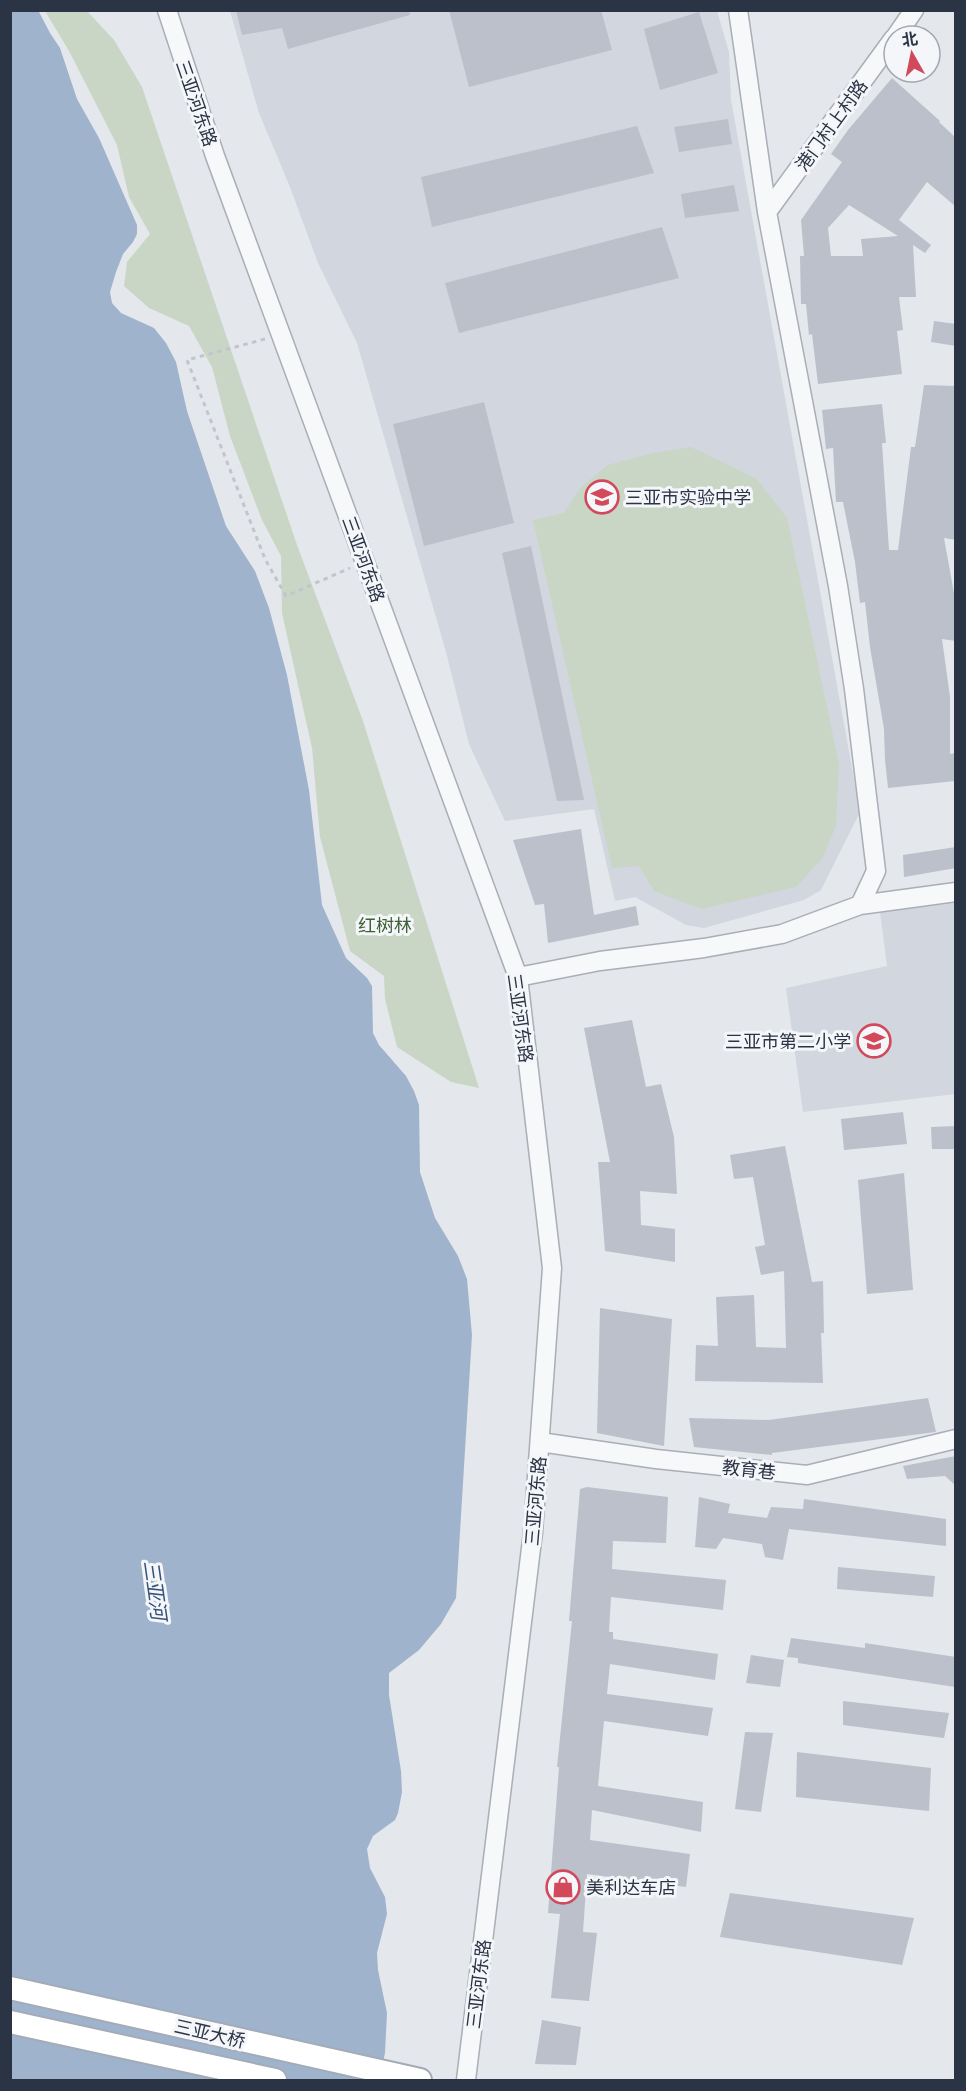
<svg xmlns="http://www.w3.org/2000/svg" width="966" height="2091" font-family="'Golos Text','Noto Sans SC',sans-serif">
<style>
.built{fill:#d2d6de}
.green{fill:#c9d6c5}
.water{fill:#9fb4cc}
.building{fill:#bbc0ca;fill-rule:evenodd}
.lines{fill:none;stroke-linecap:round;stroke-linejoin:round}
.minor-casing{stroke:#a9aeb7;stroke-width:21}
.major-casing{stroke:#a3abb8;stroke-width:26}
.path{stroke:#c2c5cb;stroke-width:3;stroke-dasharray:4.5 4.5;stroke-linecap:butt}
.minor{stroke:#f7f8fa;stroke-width:18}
.major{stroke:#fff;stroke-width:22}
.labels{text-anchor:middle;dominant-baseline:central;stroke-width:6;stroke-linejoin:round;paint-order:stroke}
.street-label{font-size:18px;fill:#2b3445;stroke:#f4f6f9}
.poi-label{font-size:18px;fill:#2b3445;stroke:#f4f6f9;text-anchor:start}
.park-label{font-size:18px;fill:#3f6138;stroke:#f4f6f9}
.water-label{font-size:20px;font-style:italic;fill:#34527a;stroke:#f4f6f9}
</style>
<rect width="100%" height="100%" fill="#e4e7ec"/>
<path class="built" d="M230 11H717L729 52 731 100 860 812 821 890 804 900 704 928 686 925 635 897 615 901 594 809 505 821 469 744 446 652 357 343 318 263 290 187 259 113Z
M955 903V1094L803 1112 786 988 887 966 880 912Z"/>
<path class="green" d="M45 11H87L114 40 142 87 297 545 363 721 479 1088 451 1082 397 1047 385 999 384 976 350 951 320 837 312 748 282 613 281 556 262 520 230 436 212 367 189 326 149 308 124 286 127 262 150 234 129 197 117 145 69 51Z
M691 447 757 479 787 518 839 764 836 826 822 859 796 887 701 909 654 891 639 866 612 868 533 520 564 513 581 487 608 465 653 453Z"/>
<path class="water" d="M38 10 50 33 60 48 77 99 99 138 137 225V234L133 242 123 254 116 272 110 292 112 303 121 313 154 328 166 343 176 362 187 411 226 526 255 571 269 608 287 675 309 790 322 905 346 958 367 978 372 986 373 1033 379 1045 406 1076 414 1091 419 1105 420 1172 435 1218 458 1256 467 1279 472 1335 456 1598 441 1624 419 1650 389 1673V1695L401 1771 402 1792 398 1813 395 1820 373 1836 367 1849 370 1868 385 1897 387 1914 377 1953 378 1970 387 2013 385 2053 379 2080H11L10 11Z"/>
<path class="building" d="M236 10H409L410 15 288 49 282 28 242 35Z
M449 10H601L612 50 469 87Z
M699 12 718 73 660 90 644 29Z
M892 78 940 121 939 122 956 138V207L927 182 899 220 931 245 925 253 913 245 916 297H899L903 330 897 331 902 374 818 384 812 334 809 335 806 304H801L800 256H804L801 220 842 162 831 154 848 130ZM849 205 898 236 861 239 863 256H831L828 228Z
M728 119 732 144 679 152 674 127Z
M637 126 654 173 432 227 421 177Z
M734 185 739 211 685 218 681 194Z
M662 227 679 278 459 333 445 283Z
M934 321 956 324V346L931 342Z
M924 385 956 386V540L944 538 956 604V641L942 639 950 697V754L955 753V781L888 788 885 760 884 729 870 647 865 602 860 603 855 562 843 502H836L833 448 826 449 822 410 882 404 886 443H882L889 550H898L911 447H915Z
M484 402 514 523 424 546 393 424Z
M531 546 584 800 557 801 502 553Z
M581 829 594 915 636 906 639 925 548 943 544 904 535 905 513 840Z
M956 847V868L904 877 903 855Z
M632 1020 646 1087 661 1084 674 1137 677 1194 640 1191 641 1225 675 1229V1262L605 1251 598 1162H610L584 1028Z
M903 1112 907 1144 844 1150 841 1119Z
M956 1126V1149H932L931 1127Z
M785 1146 812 1282 823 1281 824 1333H821L823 1383 695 1381 696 1345 718 1346 716 1297 754 1295 756 1347 786 1348 784 1271 761 1275 755 1247 765 1245 753 1177 734 1179 730 1155Z
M904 1173 913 1290 867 1294 858 1180Z
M600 1308 672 1319 664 1446 597 1433Z
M928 1398 936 1432 772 1453V1455L694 1447 689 1418 769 1420Z
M956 1456V1486L945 1476 907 1479 903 1466Z
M587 1487 668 1497 666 1543 613 1541 612 1569 726 1580 723 1610 611 1597 609 1632H613V1639L718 1654 715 1680 610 1664 607 1694 713 1708 708 1736 604 1721 598 1786 703 1802 701 1832 592 1810 590 1840 690 1854 686 1887 587 1874 583 1932 597 1933 589 2001 551 1998 560 1914 548 1913 559 1767H557L572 1621H569L580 1489Z
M699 1497 730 1504 728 1513 767 1518 771 1507 803 1509 804 1499 946 1519V1546L789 1529 783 1560 765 1557 762 1544 723 1538 716 1549 695 1547Z
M838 1567 935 1576 933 1597 837 1589Z
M791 1638 865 1648V1643L956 1657 955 1687 798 1663V1658L787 1657Z
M751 1655 784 1660 780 1687 746 1683Z
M843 1701 949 1713 944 1738 843 1725Z
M745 1732 773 1733 761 1812 735 1809Z
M797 1752 931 1768 929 1811 796 1797Z
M730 1893 914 1918 902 1965 720 1937Z
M542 2020 581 2027 576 2065 535 2064Z"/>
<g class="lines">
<defs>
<path id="minor" d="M167 10 215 156 518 977 552 1268 533 1532 466 2080
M738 10 767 212 838 586 854 689 876 871 860 905 956 892
M896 36 914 10
M767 212 894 38
M518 977 600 961 704 948 782 934 860 905
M540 1442 656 1459 807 1475 956 1439"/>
<path id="major" d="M10 1988 420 2080
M10 2022 275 2080"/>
</defs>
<use href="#minor" class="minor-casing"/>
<use href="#major" class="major-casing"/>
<path class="path" d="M265 339 187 360 265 559 286 596 350 568"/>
<use href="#minor" class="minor"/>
<use href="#major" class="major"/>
</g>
<defs>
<symbol id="school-ring" viewBox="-11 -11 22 22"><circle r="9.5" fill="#f4f6f9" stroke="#d1495b" stroke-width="1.5"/><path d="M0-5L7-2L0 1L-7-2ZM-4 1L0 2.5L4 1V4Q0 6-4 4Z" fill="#d1495b"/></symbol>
<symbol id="shop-ring" viewBox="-11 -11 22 22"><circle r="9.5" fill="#f4f6f9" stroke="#d1495b" stroke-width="1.5"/><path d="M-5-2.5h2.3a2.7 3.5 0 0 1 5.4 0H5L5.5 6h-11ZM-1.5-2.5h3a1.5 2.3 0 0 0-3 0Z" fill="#d1495b"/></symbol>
</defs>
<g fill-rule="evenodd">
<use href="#school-ring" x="583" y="478" width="38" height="38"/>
<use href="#school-ring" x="855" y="1022" width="38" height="38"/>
<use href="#shop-ring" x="544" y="1868" width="38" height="38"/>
</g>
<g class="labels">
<g class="street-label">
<text transform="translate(197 103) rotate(71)">三亚河东路</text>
<text transform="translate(831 125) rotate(-54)">港门村上村路</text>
<text transform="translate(364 559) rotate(70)">三亚河东路</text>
<text transform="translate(521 1018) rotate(82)">三亚河东路</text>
<text transform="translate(749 1469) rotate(6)">教育巷</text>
<text transform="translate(535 1501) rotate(-85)">三亚河东路</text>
<text transform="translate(478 1984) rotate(-83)">三亚河东路</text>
<text transform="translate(210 2033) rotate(13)">三亚大桥</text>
</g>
<g class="poi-label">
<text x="625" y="497">三亚市实验中学</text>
<text x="851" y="1041" text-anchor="end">三亚市第二小学</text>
<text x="586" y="1887">美利达车店</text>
</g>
<g class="park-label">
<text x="385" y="925">红树林</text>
</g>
<g class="water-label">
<text transform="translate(156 1590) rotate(82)">三亚河</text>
</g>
</g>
<rect width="966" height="2091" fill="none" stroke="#2b3445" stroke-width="24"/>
<g transform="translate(912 54) rotate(351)"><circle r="28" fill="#f4f6f9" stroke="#a4a8b1" stroke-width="1.5"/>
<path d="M0-4.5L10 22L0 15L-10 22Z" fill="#d1495b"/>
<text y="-9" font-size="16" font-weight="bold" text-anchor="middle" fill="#2b3445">北</text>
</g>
</svg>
